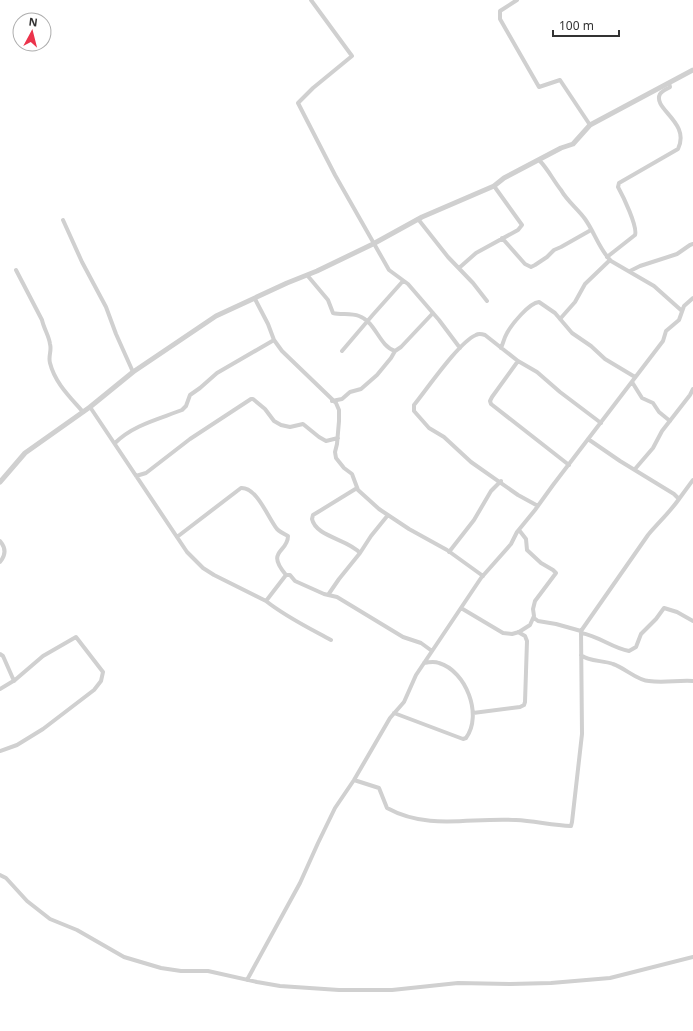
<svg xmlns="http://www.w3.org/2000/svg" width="693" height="1031" font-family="'Noto Sans',sans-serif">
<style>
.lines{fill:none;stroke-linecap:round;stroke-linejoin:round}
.minor{stroke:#d0d0d0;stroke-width:4}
.tertiary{stroke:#d0d0d0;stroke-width:5}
</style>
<rect width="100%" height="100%" fill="#fff"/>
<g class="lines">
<path class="minor" d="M311 0 352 56 313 88 298 103 335 175 389 270 408 284 439 320 460 348
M517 0 500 11V19L539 87 560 80 590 125
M539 160C548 169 553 180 561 190 567 201 578 209 585 219 595 233 599 249 611 261L654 286 682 311
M418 219 448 257 473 283 487 301
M63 220 82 262 106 307 116 334 133 372
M502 238 525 264 531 267 535 265 547 257 554 250 561 247 591 230
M607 257 635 235C638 227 623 196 618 187L619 183 678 149C691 122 652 109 660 94 662 91 667 89 670 87L669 83
M459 268 476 253 518 230 522 225 494 186
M16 270 42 320C44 329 49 336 50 344 52 351 48 356 50 363 55 383 70 397 83 412
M630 271 640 266 677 254 690 245 693 244
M307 275 328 300 333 313C341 315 351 313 359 316 376 322 379 346 395 351L401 347 433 313
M255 299 268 324 274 340 282 351 336 403 339 410V421L337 444 335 452 336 458 344 468 352 474 358 490 379 509 409 529 447 550 483 576
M560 319 575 302 585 284 610 260
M501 348C503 344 504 338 507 333 512 324 529 303 539 302L555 313 572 333 591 346 605 359 635 377
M342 351C362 327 382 304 403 281
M518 361 485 335C482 334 479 333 476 335 459 342 427 389 414 405V411L429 428 444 437 471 462 518 495 538 506
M632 382 642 398 653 403 659 412 670 421
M332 401 342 399 350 392 361 389 377 375 391 358 395 351
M90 407 187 552 203 568 214 575 266 601 286 575H290L295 581 324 594 337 597 403 637 421 643 432 651
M115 443C133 425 159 419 182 410L186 406 190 395 200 388 217 373 274 340
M569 465 491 404 490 401 492 397 518 361 537 372 560 392 601 423
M635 469 653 448 662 431 690 395 693 389
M136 476 146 473 190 439 251 399H253L265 409 274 421 281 425 290 427 303 424 319 437 326 441 338 438
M357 488 318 512 313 515 312 519C316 537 348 539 360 553
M679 499 693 480
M177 537 241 488C257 487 268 518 277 529 280 532 284 534 288 536 288 553 265 550 286 575
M0 541C6 548 6 555 0 562
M449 552 474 520 491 491 501 481
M328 595 339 579 360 553 371 536 388 515
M266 601C286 617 309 628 331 640
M461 608 503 633 512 634 519 632 530 625 534 616 533 609 535 601 556 573 553 570 541 563 527 550 526 539 519 530
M534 618 538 621 556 624 581 631
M581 633C599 636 612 648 629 651L636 647 641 634 656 619 664 608 677 612 693 621
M0 654 3 656 14 681
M581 655C589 662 603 660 613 664 625 668 638 681 649 681 664 683 679 680 693 681
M0 689 15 680 43 656 76 637 103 672 101 681 94 690 43 729 17 745 0 751
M394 713 463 739 466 738C483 715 466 671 439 663 434 661 429 662 424 663
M473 713 520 707 524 705 525 702 527 641 525 636 518 632
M354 780 379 788 387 808C429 831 471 817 516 820 534 821 552 825 571 826L572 822 582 734 581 631 648 535C658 523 670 512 679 499L674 494 620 461 588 439
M0 875 6 878 27 901 50 919 77 930 124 957 161 968 181 971H208L257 982 280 986 339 990H392L458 983 510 984 551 983 610 978 693 957
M247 980 300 883 318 843 335 808 354 780 390 718 404 702 416 675 481 578 511 544 517 532 535 510 553 485 663 341 666 331 679 320 684 306 693 298"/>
<path class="tertiary" d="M0 482 25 453 90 407 133 372 216 316 287 283 317 271 373 244 422 217 494 186 504 178 561 148 573 144 590 125 693 70"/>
</g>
<g transform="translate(32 32) rotate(7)"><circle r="19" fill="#ffffff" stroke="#adadad"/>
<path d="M0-3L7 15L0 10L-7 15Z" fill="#eb334b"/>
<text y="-6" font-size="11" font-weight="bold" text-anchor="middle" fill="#333333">N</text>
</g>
<path d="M553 30v6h66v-6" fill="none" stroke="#333333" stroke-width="2"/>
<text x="559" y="30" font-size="12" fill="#333333" stroke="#ffffff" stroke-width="3" paint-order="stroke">100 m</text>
</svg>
